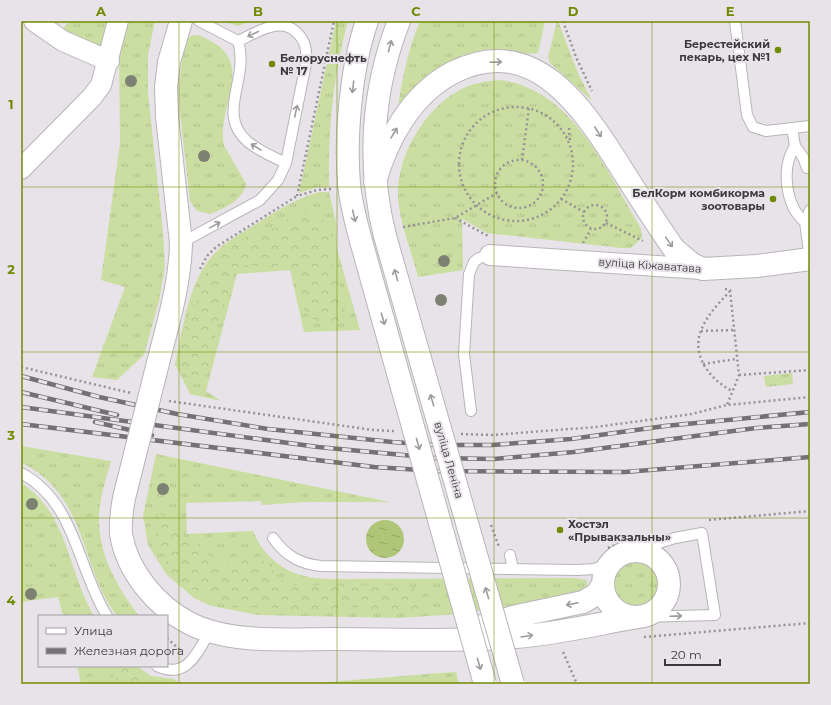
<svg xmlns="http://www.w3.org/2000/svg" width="831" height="705" font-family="Montserrat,sans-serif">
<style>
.grass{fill:url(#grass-tufts)}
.forest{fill:url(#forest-crowns)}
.water{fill:url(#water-ripples)}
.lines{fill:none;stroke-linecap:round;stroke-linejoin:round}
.service-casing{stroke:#b9b4b9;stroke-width:12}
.minor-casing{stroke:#b9b4b9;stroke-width:22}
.tertiary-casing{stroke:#b9b4b9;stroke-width:24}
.primary-casing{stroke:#b9b4b9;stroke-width:24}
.path{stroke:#969397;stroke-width:2.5;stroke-dasharray:2 3;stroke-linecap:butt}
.service{stroke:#fff;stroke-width:10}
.minor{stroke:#fff;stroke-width:20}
.tertiary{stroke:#fff;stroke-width:22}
.primary{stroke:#fff;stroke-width:22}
.rail-casing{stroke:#747174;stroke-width:4.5}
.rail{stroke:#e7e3e8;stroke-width:3;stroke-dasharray:9;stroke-linecap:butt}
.tertiary-bridge-casing{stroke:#b9b4b9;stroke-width:24;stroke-linecap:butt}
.primary-bridge-casing{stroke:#b9b4b9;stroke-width:24;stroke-linecap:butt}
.tertiary-bridge{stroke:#fff;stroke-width:22}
.primary-bridge{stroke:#fff;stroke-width:22}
.tree{fill:#7d8171}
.oneway{stroke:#9d9c9d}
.grid{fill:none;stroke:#708a00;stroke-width:1;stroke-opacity:0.55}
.poi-dot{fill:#708a00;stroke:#e7e3e8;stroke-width:1.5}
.labels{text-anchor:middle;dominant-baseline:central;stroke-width:4;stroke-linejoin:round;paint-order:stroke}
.poi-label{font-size:11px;font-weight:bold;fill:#3b393b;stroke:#e7e3e8;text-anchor:end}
.street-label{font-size:11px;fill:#3b393b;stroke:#e7e3e8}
.neatline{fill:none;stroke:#708a00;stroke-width:1.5}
.grid-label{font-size:13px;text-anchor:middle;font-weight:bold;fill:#708a00}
</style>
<defs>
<pattern id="grass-tufts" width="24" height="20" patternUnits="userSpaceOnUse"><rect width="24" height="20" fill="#cbdea2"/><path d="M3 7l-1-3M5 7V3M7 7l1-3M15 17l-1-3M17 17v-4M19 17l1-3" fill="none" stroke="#afbf8c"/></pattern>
<pattern id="forest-crowns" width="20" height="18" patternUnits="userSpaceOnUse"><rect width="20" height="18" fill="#cbdea2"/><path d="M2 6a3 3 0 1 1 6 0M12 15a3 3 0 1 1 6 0" fill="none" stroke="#afbf8c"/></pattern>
<pattern id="water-ripples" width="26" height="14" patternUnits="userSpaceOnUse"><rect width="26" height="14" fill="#afc678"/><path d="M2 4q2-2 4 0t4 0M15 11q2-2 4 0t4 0" fill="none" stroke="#90a264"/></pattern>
</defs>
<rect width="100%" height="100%" fill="#e7e3e8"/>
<path class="grass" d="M69 21H111L103 49 62 30Z
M126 21H155L148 55V93L163 232 165 266 159 301 144 355 117 380 92 377 125 287 101 280 120 143 119 52Z
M223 21H251L238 26Z
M336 21H348C333 75 328 131 329 187H317L299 193Z
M420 21H545L538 53C524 56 510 49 496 49 454 50 422 76 398 108 402 78 408 50 420 21Z
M557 21H558L578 73 592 101 550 63 548 57Z
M194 35C202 35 209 40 216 44 252 68 216 111 224 145L246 184C243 200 224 209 210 214L197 211 190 201 180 112 179 90 183 46 189 37Z
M501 80C572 90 605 168 638 223L641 229 642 238 631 248H621L487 233 462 219 463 270 418 277C411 249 397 218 398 189 400 151 425 110 458 91 471 83 486 81 501 80Z
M319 192H329L336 222 337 249 360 330 304 332 290 270 237 274 206 391 221 401 190 394 175 364C184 326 188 277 219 249 231 238 246 231 259 222 280 209 295 199 319 192Z
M792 373 793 384 766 387 764 376Z
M21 446 111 461C107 476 102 490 100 506 94 547 115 584 139 616H117C78 564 89 497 21 462Z
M156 454 390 502H305L262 505 261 501 186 503 187 534 253 531C266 563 293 578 326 579L573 578 587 580V588L582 594 459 614 399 618 258 615 211 606 194 598 166 574 148 545 143 515Z
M21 483C68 512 68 572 94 616H63L58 597 21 602Z
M612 585a24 24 0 1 1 48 0a24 24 0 1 1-48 0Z
M77 666H137L151 676 174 679 180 684H81Z
M456 672 459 684H302L440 673Z"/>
<path class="forest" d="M306 214C335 219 331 234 332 257 333 275 345 294 345 310 345 329 315 325 307 314 295 301 308 273 287 267 279 264 271 268 263 267 252 265 244 263 235 271 232 277 232 284 230 290 226 299 221 306 219 316 214 332 216 368 199 377 167 381 183 331 189 315 192 308 197 303 199 296 202 285 202 277 210 268 219 257 241 237 255 233 260 231 265 232 270 230 283 224 291 215 306 214Z
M160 514 174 522 188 541 197 544 213 559 223 564 249 559 263 561 269 565 276 575 281 580 297 586H313L327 584 349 587 376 584 413 587 421 594V604L417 610 410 613H402L356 607 336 608 315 613 266 607 241 608 227 606 183 585 169 570 161 543 151 526 152 520 156 516Z
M108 666C121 666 147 664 144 684H121L111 673Z"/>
<path class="water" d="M366 539a19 19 0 1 1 38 0a19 19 0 1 1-38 0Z"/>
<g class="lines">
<defs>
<path id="service" d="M735 21 747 115 753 127 766 131 810 126
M238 41C254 34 280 16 296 32 306 41 307 50 306 63L286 163
M792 128 795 146 803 157 807 168
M795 146C781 167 785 206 805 222L810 259
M805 222 810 210
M181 243 260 200 278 180 286 163C273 157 259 151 248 142 215 114 250 79 238 41L199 21
M471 411 464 354 469 274 474 262 479 258 490 255
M21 473C76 502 77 568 107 616
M273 538C286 556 300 564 321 566L577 570 594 569 611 563
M630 552 675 538 702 533 715 615 638 617
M510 555 513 569
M157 666C187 680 197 653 210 631"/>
<path id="minor" d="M34 21 63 41 109 61
M21 169 92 97 101 85 118 21
M490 255 703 269"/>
<path id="tertiary" d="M703 269 757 266 810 259
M158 363C168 323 180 284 181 243L167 117 166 87 169 62 181 21
M124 498C122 509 120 522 121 534 127 571 156 606 189 623 229 644 288 639 333 639 393 639 455 642 515 637 556 634 597 624 638 617
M603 584a33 33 0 1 1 66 0a33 33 0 1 1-66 0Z
M478 627 517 616 583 602 597 594 603 584"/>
<path id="primary" d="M375 182C387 139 411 95 452 73 534 31 583 108 621 168 638 195 656 223 674 249L692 264 703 269
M385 236C367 164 372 90 399 21
M361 241C356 222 351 204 349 184 345 136 351 67 367 21"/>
</defs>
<use href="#service" class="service-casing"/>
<use href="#minor" class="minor-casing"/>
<use href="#tertiary" class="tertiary-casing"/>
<use href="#primary" class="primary-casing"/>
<path class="path" d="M563 21 576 57 592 91
M459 164a57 57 0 1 1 114 0a57 57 0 1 1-114 0Z
M569 128 570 143
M495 184a24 24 0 1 1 48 0a24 24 0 1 1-48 0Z
M522 160 529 108
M331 189 317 190 297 196 334 21
M561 199 584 212
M583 217a12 12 0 1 1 24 0a12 12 0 1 1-24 0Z
M455 218 488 236
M606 223 643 241
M403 227 455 218 497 193
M583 243 591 229
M200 269 207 256 216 247 297 196
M725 289 730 290 739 375 727 405
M730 291C720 302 708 314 702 328 690 354 709 379 732 391
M701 331 734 330
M703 364 737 359
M21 367 131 393
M739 375 810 370
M169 401 373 430 394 431
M461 434 492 435 596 427 692 414 727 405 810 397
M709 520 810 511
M491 525 499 547
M608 548 618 544
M644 637 810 623
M167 638 181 651
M563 652 577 684"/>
<use href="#service" class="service"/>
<use href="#minor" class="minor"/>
<use href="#tertiary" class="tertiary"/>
<use href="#primary" class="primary"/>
<defs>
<path id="rail" d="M21 376 99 397 177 414 268 429 392 442 435 445H492L571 439 665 426 810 412
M21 392 117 415
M21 407 318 447 435 458 494 459 574 452 756 428 810 424
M95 422 152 435
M21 424 374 467 436 471 625 472 810 457"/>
</defs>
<use href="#rail" class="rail-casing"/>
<use href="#rail" class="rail"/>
<defs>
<path id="tertiary-bridge" d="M124 498 158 363"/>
<path id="primary-bridge" d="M385 236 513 684
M361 241 485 684"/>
</defs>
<use href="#tertiary-bridge" class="tertiary-bridge-casing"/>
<use href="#primary-bridge" class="primary-bridge-casing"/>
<use href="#tertiary-bridge" class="tertiary-bridge"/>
<use href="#primary-bridge" class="primary-bridge"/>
</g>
<g class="tree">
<circle cx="131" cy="81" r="6"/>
<circle cx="204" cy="156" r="6"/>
<circle cx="444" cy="261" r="6"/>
<circle cx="441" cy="300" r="6"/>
<circle cx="163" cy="489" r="6"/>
<circle cx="32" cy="504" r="6"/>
<circle cx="31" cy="594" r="6"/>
</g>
<defs><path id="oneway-shaft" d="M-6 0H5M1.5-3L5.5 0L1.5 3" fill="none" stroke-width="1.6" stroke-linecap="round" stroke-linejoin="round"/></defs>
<g class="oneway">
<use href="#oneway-shaft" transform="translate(253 34) rotate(155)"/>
<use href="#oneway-shaft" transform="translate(390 46) rotate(-75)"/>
<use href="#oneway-shaft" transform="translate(496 62) rotate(-2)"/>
<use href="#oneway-shaft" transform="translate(353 87) rotate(97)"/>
<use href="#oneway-shaft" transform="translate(296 111) rotate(-78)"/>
<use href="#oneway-shaft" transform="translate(598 132) rotate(56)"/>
<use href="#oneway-shaft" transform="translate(394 133) rotate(-59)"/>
<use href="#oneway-shaft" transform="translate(256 147) rotate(-149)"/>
<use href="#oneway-shaft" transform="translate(354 216) rotate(76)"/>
<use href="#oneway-shaft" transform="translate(215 225) rotate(-29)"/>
<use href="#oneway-shaft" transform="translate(669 242) rotate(55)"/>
<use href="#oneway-shaft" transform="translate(396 275) rotate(-106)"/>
<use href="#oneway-shaft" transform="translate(383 319) rotate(74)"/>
<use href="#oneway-shaft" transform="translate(432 400) rotate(-106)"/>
<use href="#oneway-shaft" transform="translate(418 444) rotate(74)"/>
<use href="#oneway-shaft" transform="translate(487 593) rotate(-106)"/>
<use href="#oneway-shaft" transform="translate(572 604) rotate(168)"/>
<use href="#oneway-shaft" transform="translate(676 616) rotate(-2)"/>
<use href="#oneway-shaft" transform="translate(527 636) rotate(-9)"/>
<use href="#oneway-shaft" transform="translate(479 664) rotate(74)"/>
</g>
<path class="grid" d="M179 21V684M337 21V684M494 21V684M652 21V684M21 187H810M21 352H810M21 518H810"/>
<g class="poi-dot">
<circle cx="778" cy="50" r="4"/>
<circle cx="272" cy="64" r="4"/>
<circle cx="773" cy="199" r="4"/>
<circle cx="560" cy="530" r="4"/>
</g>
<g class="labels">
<g class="poi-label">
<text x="770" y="44">Берестейский<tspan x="770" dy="13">пекарь, цех №1</tspan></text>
<text x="280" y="58" text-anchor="start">Белоруснефть<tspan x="280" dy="13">№ 17</tspan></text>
<text x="765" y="193">БелКорм комбикорма<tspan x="765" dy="13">зоотовары</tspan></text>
<text x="568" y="524" text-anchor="start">Хостэл<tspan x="568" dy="13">«Прывакзальны»</tspan></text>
</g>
<g class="street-label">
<text transform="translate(650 265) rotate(4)">вуліца Кіжаватава</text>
<text transform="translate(449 460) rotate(74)">вуліца Леніна</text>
</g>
</g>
<rect width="831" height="705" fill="none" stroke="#e7e3e8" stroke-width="44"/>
<rect x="38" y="615" width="130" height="52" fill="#e7e3e8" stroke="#a29fa3"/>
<rect x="46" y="628" width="20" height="6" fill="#ffffff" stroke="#a29fa3"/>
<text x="74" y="635" font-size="12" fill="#3b393b">Улица</text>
<rect x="46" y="648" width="20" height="6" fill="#747174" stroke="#a29fa3"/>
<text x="74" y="655" font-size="12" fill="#3b393b">Железная дорога</text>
<path d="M665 659v6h55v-6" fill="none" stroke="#3b393b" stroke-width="2"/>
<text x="671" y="659" font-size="12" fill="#3b393b" stroke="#e7e3e8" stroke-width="3" paint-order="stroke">20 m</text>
<rect x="22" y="22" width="787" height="661" class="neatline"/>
<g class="grid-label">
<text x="101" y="16">A</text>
<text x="258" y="16">B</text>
<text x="416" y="16">C</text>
<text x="573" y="16">D</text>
<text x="730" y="16">E</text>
<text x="11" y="109">1</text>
<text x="11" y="274">2</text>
<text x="11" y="440">3</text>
<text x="11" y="605">4</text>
</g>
</svg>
